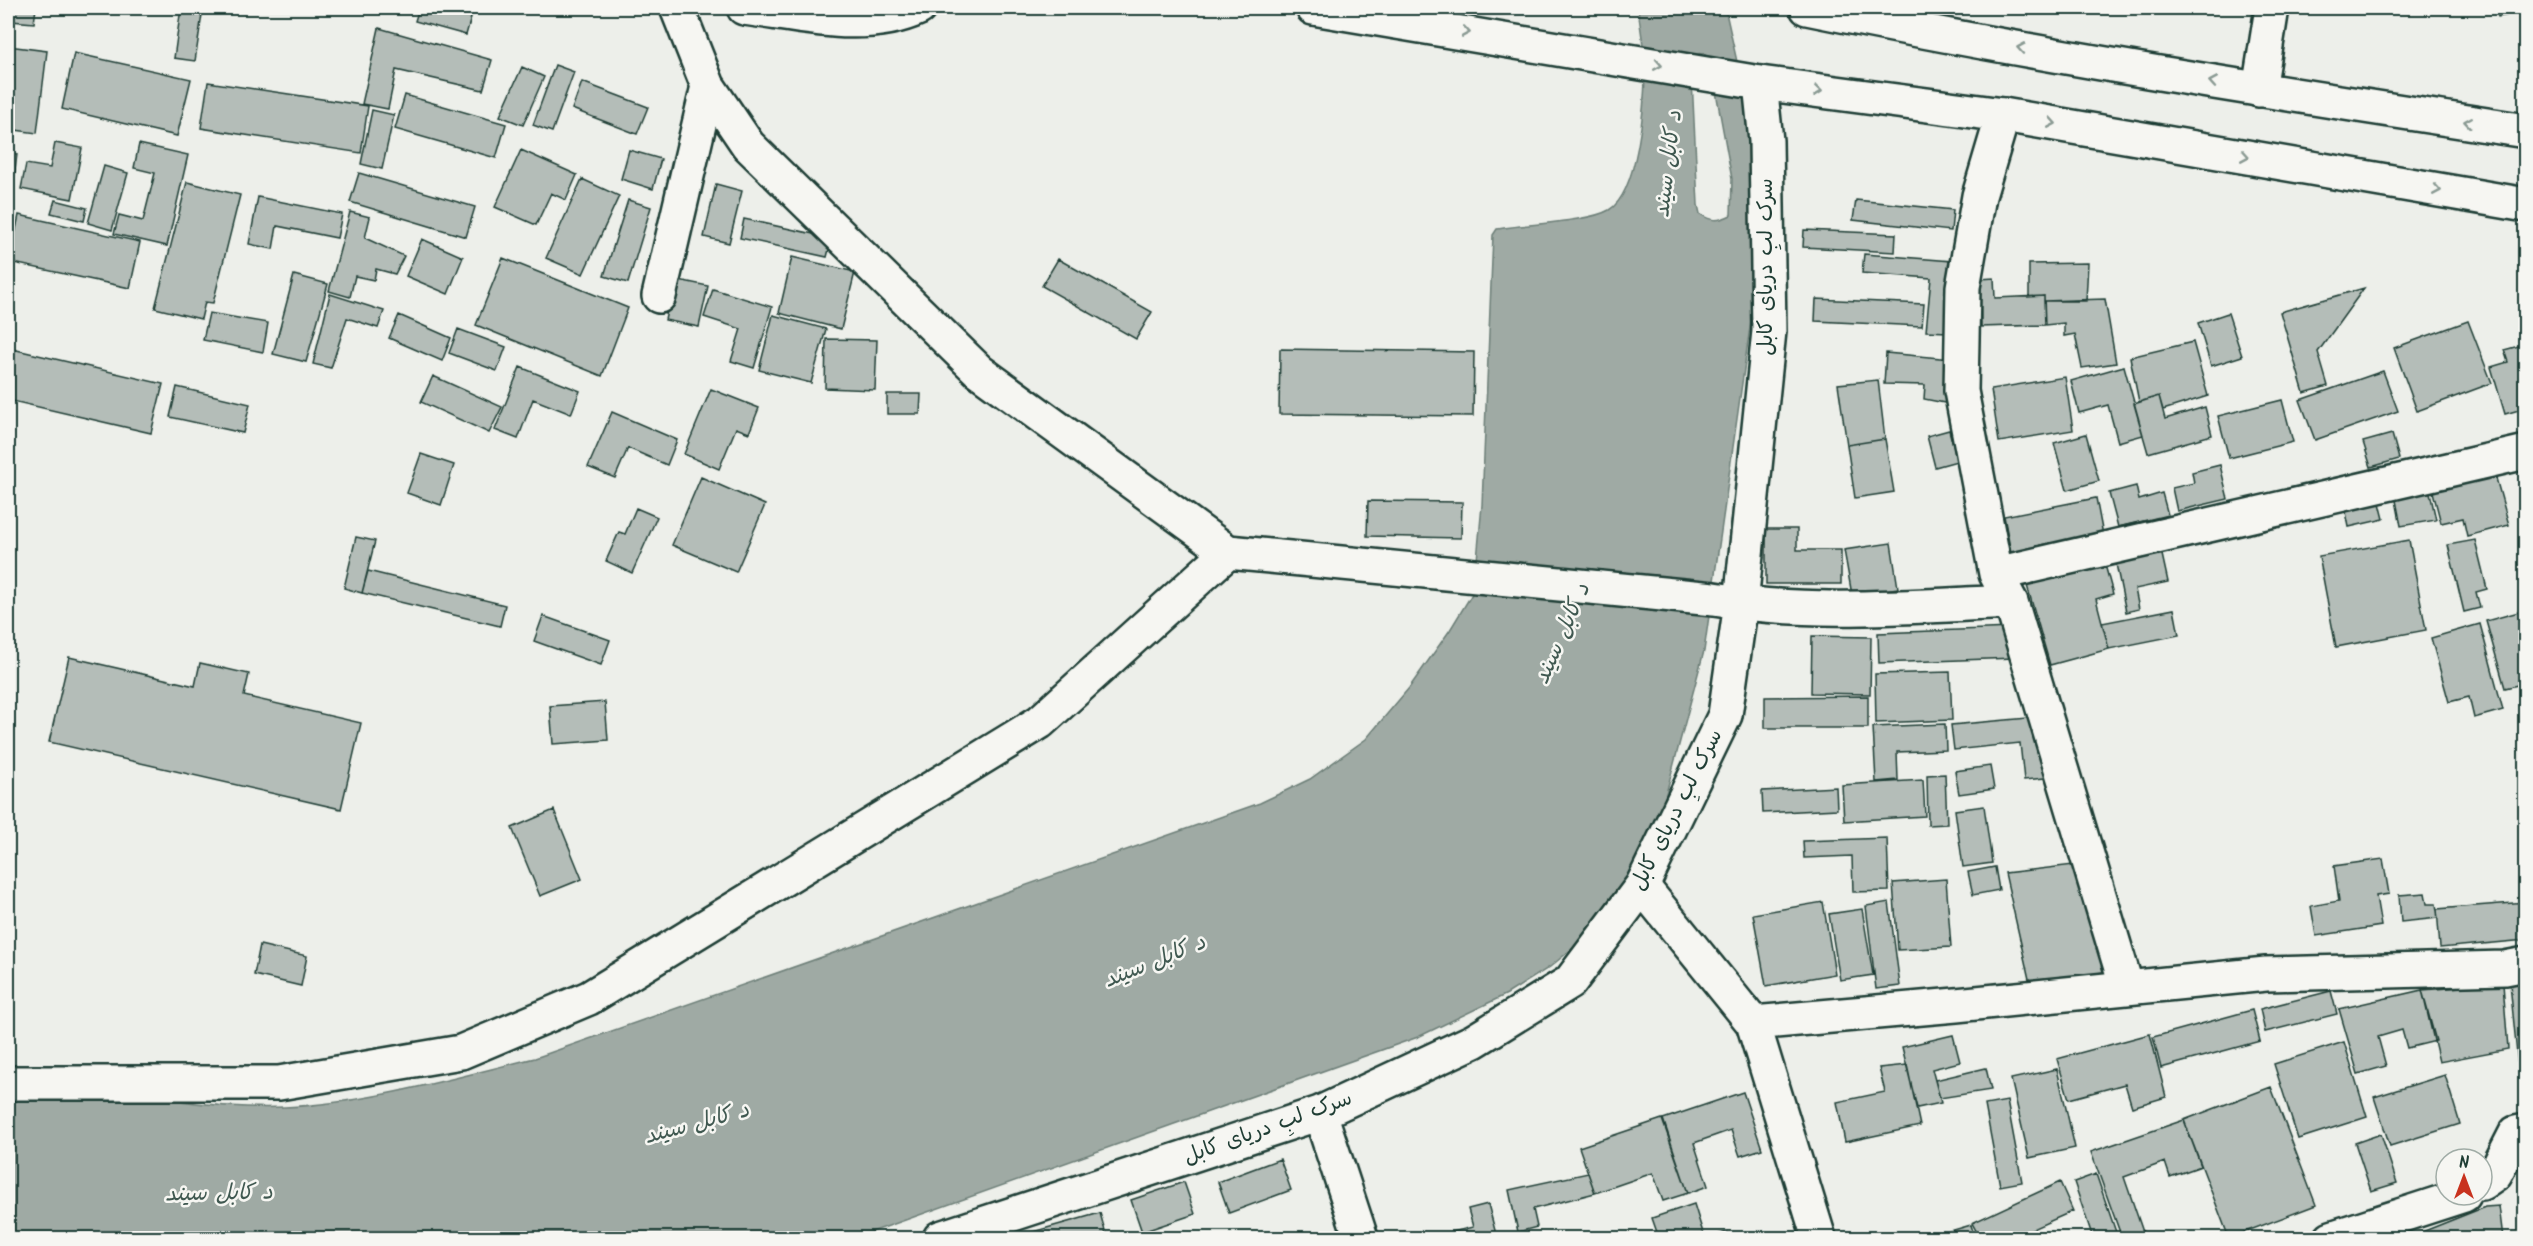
<svg xmlns="http://www.w3.org/2000/svg" width="2533" height="1246" font-family="Kalam,'Playpen Sans Arabic',sans-serif">
<style>
.water{fill:#9faaa4;stroke:#6c7e77;stroke-width:1.5;fill-rule:evenodd}
.building{fill:#b4bdb8;stroke:#1f3d34;stroke-width:1.5}
.lines{fill:none;stroke-linecap:round;stroke-linejoin:round}
.minor-casing{stroke:#1f3d34;stroke-width:38}
.major-casing{stroke:#1f3d34;stroke-width:38}
.minor{stroke:#f6f6f2;stroke-width:33}
.major{stroke:#f6f6f2;stroke-width:33}
.oneway{stroke:#8a9a93}
.labels{text-anchor:middle;dominant-baseline:central;stroke-width:5;stroke-linejoin:round;paint-order:stroke}
.street-label{font-size:21px;fill:#1f3d34;stroke:#f6f6f2}
.water-label{font-size:22px;font-style:italic;fill:#3f5850;stroke:#f6f6f2}
</style>
<rect width="100%" height="100%" fill="#edefea"/>
<filter id="ink" filterUnits="userSpaceOnUse"><feTurbulence type="fractalNoise" baseFrequency=".0167" numOctaves="2"/><feDisplacementMap in="SourceGraphic" scale="12" xChannelSelector="R" yChannelSelector="G"/><feConvolveMatrix kernelMatrix="1 2 1 2 8 2 1 2 1" color-interpolation-filters="sRGB"/></filter>
<g filter="url(#ink)">
<path class="water" d="M1638 8H1725L1744 93 1755 158 1753 306 1704 651 1659 820 1634 881 1590 934 1550 967 1507 994 1418 1037 855 1238H8V1090C42 1091 77 1092 112 1094 170 1098 227 1110 285 1107 369 1103 453 1078 535 1058L1260 803 1310 779 1366 739 1409 688 1450 630 1472 594 1476 571 1482 505 1493 235 1497 229C1524 224 1589 222 1609 210 1638 193 1645 103 1645 71 1645 50 1640 28 1638 8ZM1703 53 1710 59 1732 179 1731 215C1719 221 1712 222 1700 214L1698 205 1691 58 1694 55Z"/>
<path class="building" d="M12 8H36L34 23 11 21Z
M181 8H203L195 61 174 58Z
M419 8H452L472 14 466 35 415 21Z
M2496 8H2526V12L2498 17Z
M379 28 492 60 483 90 396 70 388 109 362 104Z
M8 46 47 51 37 133 8 129Z
M74 53 191 79 177 136 62 109Z
M555 65 574 72 552 132 533 125Z
M522 67 544 77 523 125 500 116Z
M208 82 368 106 361 153 201 128Z
M582 82 648 107 637 134 572 109Z
M405 95 506 124 496 158 395 129Z
M372 110 394 115 382 169 361 164Z
M55 143 82 148 72 199 21 189 26 164 50 168Z
M139 144 188 155 167 246 114 234 119 215 143 221 155 173 134 168Z
M521 150 577 175 566 200 551 193 536 225 495 207Z
M629 150 661 159 653 189 621 179Z
M8 153 17 154 12 196 8 195Z
M104 166 128 173 112 230 88 223Z
M359 173 475 207 466 237 350 202Z
M582 179 619 196 583 274 546 258Z
M187 182 240 195 213 303 205 302 201 319 155 308Z
M716 184 742 191 729 243 704 237Z
M258 197 342 214 337 238 277 226 273 249 249 244Z
M55 200 87 208 84 221 51 213Z
M628 200 651 207 628 283 604 276Z
M1856 200 1953 210 1951 231 1853 220Z
M350 212 370 217 365 238 404 256 395 274 376 269 374 280 355 276 350 297 329 291Z
M19 215 140 242 130 288 9 262Z
M744 219 832 238 827 257 740 238Z
M1804 230 1896 234 1895 252 1803 247Z
M422 239 463 257 448 294 406 276Z
M1864 254 1952 261 1947 332 1926 331 1931 278 1862 273Z
M792 257 855 272 841 329 779 313Z
M503 258 628 308 602 376 476 325Z
M1058 259 1152 312 1136 339 1042 286Z
M2088 263 2086 301H2044V296L2029 297V264Z
M294 275 328 284 306 362 273 354Z
M1994 278 1995 298 2044 296 2045 325 1981 327 1980 279Z
M674 279 708 286 699 327 665 320Z
M2364 288 2318 352 2328 386 2304 393 2280 312Z
M713 289 772 307 754 368 731 361 741 329 704 317Z
M330 294 384 311 378 328 347 318 331 368 313 364Z
M1816 299 1924 304 1922 326 1815 321Z
M2105 299 2116 363 2082 368 2075 334 2064 336V323L2045 325 2044 301Z
M209 313 268 323 263 352 203 340Z
M2228 313 2242 356 2211 366 2198 323Z
M399 315 451 338 442 361 389 338Z
M773 315 826 329 811 383 759 370Z
M2468 321 2492 383 2417 411 2394 348Z
M458 329 506 347 497 371 449 353Z
M826 339 877 340 875 390 825 388Z
M2193 342 2208 396 2163 410 2159 396 2139 402 2130 357Z
M2526 344V408L2505 414 2491 367 2508 362 2504 350Z
M8 348 163 384 151 433 8 400Z
M1280 349 1474 352 1473 416 1279 414Z
M1886 353 1951 359 1945 403 1924 399 1925 385 1884 384Z
M2124 366 2143 435 2118 442 2108 405 2079 413 2071 381Z
M520 367 580 391 571 414 533 399 518 439 495 430Z
M2383 371 2398 411 2315 440 2300 400Z
M433 376 502 407 489 433 421 402Z
M2065 377 2073 430 1999 442 1991 389Z
M1878 380 1885 439 1847 445 1838 384Z
M177 387 250 404 243 433 170 417Z
M711 389 759 408 749 433 736 428 719 469 684 454Z
M887 394H921L920 414H887Z
M2159 396 2165 419 2205 407 2212 435 2148 453 2134 404Z
M2282 400 2293 442 2229 458 2218 416Z
M612 412 677 440 667 465 628 448 615 478 588 467Z
M1949 430 1957 461 1935 467 1927 436Z
M2086 434 2099 481 2067 490 2054 443Z
M2392 434 2399 459 2371 467 2363 442Z
M1885 439 1894 492 1855 498 1847 445Z
M421 454 454 465 441 505 407 493Z
M2220 465 2228 499 2177 511 2172 488 2194 483 2192 472Z
M2526 469V489L2520 470Z
M2494 471 2509 525 2467 536 2463 518 2441 523 2432 488Z
M701 477 765 505 736 572 672 545Z
M2136 486 2139 500 2162 493 2168 515 2118 527 2109 493Z
M2429 488 2436 520 2401 526 2395 495Z
M2096 498 2103 535 2011 553 2004 516Z
M2379 499 2384 519 2349 527 2345 507Z
M1368 501 1462 502 1461 538 1367 536Z
M636 508 657 517 632 573 606 561 619 532 625 534Z
M1766 529H1797V550H1841V584H1766Z
M356 537 375 541 362 593 344 588Z
M2409 540 2426 630 2336 647 2319 556Z
M2475 540 2487 589 2476 592 2480 608 2464 612 2448 545Z
M1891 543 1898 588 1852 595 1844 550Z
M2161 550 2168 582 2135 589 2139 609 2126 612 2115 559Z
M2104 561 2113 594 2096 599 2109 649 2050 665 2026 582Z
M368 571 505 605 500 626 362 593Z
M2174 609 2179 635 2109 649 2102 623Z
M2526 610V683L2505 688 2486 621Z
M543 616 610 640 601 665 534 641Z
M2480 624 2503 710 2474 718 2469 697 2449 702 2431 638Z
M2013 628 2014 658 1879 663 1878 633Z
M1812 636 1871 637 1870 694 1811 693Z
M69 657 195 686 200 663 249 674 244 696 361 723 341 809 49 742Z
M1950 672 1952 720 1876 723 1875 674Z
M1868 696V728H1765V697Z
M605 702 608 740 553 744 550 706Z
M2039 717 2054 777 2024 780 2020 743 1954 750 1951 725Z
M1945 724 1946 750 1897 752 1898 780 1876 782 1873 727Z
M1990 766 1994 789 1959 794 1955 771Z
M1945 774 1947 824 1928 825 1927 775Z
M1923 780 1925 816 1844 821 1842 785Z
M1836 787 1837 809 1763 813 1762 791Z
M1984 806 1992 863 1963 867 1955 810Z
M554 810 582 879 540 896 512 828Z
M1887 838 1889 891 1853 892 1852 856 1804 858 1803 841Z
M2383 859 2389 894 2376 896 2381 926 2316 936 2311 906 2339 901 2334 866Z
M2082 864 2107 971 2031 988 2005 873Z
M1995 867 1999 890 1973 895 1968 872Z
M1946 879 1951 947 1898 950 1893 883Z
M2425 893 2427 904H2436L2438 918 2401 922 2399 895Z
M1823 902 1835 974 1766 986 1753 914Z
M1889 902 1900 986 1876 989 1866 906Z
M2526 902V940L2440 948 2437 909Z
M1862 909 1873 975 1840 980 1829 914Z
M260 945 307 956 301 986 254 975Z
M2526 982V1064L2518 1065 2510 984Z
M2503 984 2508 1049 2439 1062 2422 990Z
M2422 990 2436 1041 2407 1048 2402 1030 2378 1037 2386 1066 2358 1074 2339 1009Z
M2331 991 2337 1014 2265 1032 2260 1009Z
M2252 1010 2260 1041 2161 1068 2153 1037Z
M2150 1034 2166 1097 2132 1107 2125 1084 2069 1099 2057 1059Z
M1953 1035 1960 1062 1932 1069 1941 1103 1917 1108 1902 1047Z
M2344 1042 2367 1117 2298 1139 2274 1064Z
M1907 1065 1920 1126 1845 1142 1837 1102 1885 1092 1879 1068Z
M1986 1068 1991 1090 1940 1098 1935 1080Z
M2057 1069 2075 1148 2029 1158 2011 1079Z
M2445 1075 2460 1124 2390 1146 2374 1097Z
M2271 1087 2316 1205 2229 1238 2184 1120Z
M1743 1092 1762 1149 1740 1156 1731 1130 1694 1143 1708 1186 1688 1193 1663 1119Z
M2007 1101 2022 1182 2000 1186 1985 1105Z
M1662 1119 1688 1193 1663 1201 1653 1173 1595 1193 1579 1147Z
M2184 1120 2201 1166 2170 1177 2165 1162 2124 1177 2143 1232 2122 1238 2091 1152Z
M2381 1134 2397 1183 2371 1191 2355 1143Z
M1280 1159 1291 1190 1229 1213 1218 1182Z
M1588 1173 1595 1193 1533 1209 1537 1227 1518 1232 1509 1190Z
M2096 1174 2118 1238H2093L2074 1182Z
M1184 1182 1195 1214 1142 1232 1131 1200Z
M2060 1182 2073 1211 2012 1238H1980L1972 1223Z
M1488 1204 1497 1238H1437L1436 1236 1473 1227 1468 1209Z
M1694 1204 1704 1236 1697 1238H1659L1652 1218Z
M2499 1206 2503 1238H2424L2422 1232 2485 1207Z
M1100 1213 1107 1238H1023L1022 1235Z
M1971 1225 1975 1238H1949L1947 1232Z
M1727 1232 1730 1238H1708Z
M1945 1232 1947 1238H1925Z"/>
<g class="lines">
<defs>
<path id="minor" d="M677 8 708 86 748 145 979 371 1228 552 1714 599C1812 615 1913 606 2011 602
M744 8C801 15 865 33 919 8
M2259 90 2272 8
M2003 115 1979 196 1963 287 1961 391 1996 574 2011 602 2127 988
M659 296 708 86
M1996 574 2526 452
M1642 886 1753 1023 1819 1238
M1753 1023 1956 1005 2266 974 2505 968 2526 964
M8 1083H279L461 1052 589 998 1040 722 1228 552
M1320 1113 1361 1238
M2482 1183 2495 1174 2516 1133 2526 1131
M940 1238 1320 1113 1474 1041 1570 982 1642 886 1725 715 1741 603 1769 331 1766 141 1760 83
M2331 1238 2464 1195"/>
<path id="major" d="M1313 8 1760 83 2003 115 2526 205
M1807 8C2045 57 2285 94 2526 131"/>
</defs>
<use href="#minor" class="minor-casing"/>
<use href="#major" class="major-casing"/>
<use href="#minor" class="minor"/>
<use href="#major" class="major"/>
</g>
<defs><path id="oneway-chevron" d="M-2-3.5L2.5 0L-2 3.5" fill="none" stroke-width="1.6" stroke-linecap="round" stroke-linejoin="round" transform="scale(1.5)"/></defs>
<g class="oneway">
<use href="#oneway-chevron" transform="translate(1466 32) rotate(10)"/>
<use href="#oneway-chevron" transform="translate(2021 48) rotate(-170)"/>
<use href="#oneway-chevron" transform="translate(1658 65) rotate(10)"/>
<use href="#oneway-chevron" transform="translate(2213 82) rotate(-170)"/>
<use href="#oneway-chevron" transform="translate(1818 91) rotate(7)"/>
<use href="#oneway-chevron" transform="translate(2468 122) rotate(-171)"/>
<use href="#oneway-chevron" transform="translate(2052 123) rotate(10)"/>
<use href="#oneway-chevron" transform="translate(2245 156) rotate(10)"/>
<use href="#oneway-chevron" transform="translate(2437 190) rotate(10)"/>
</g>
</g>
<g class="labels">
<g class="street-label">
<text transform="translate(1766 267) rotate(-90)">سرک لبِ دریای کابل</text>
<text transform="translate(1677 810) rotate(-63)">سرک لبِ دریای کابل</text>
<text transform="translate(1268 1128) rotate(-20)">سرک لبِ دریای کابل</text>
</g>
<g class="water-label">
<text transform="translate(1669 164) rotate(-83)">د کابل سيند</text>
<text transform="translate(1563 634) rotate(-66)">د کابل سيند</text>
<text transform="translate(1155 962) rotate(-22)">د کابل سيند</text>
<text transform="translate(697 1124) rotate(-15)">د کابل سيند</text>
<text transform="translate(219 1194) rotate(-1)">د کابل سيند</text>
</g>
</g>
<rect width="2533" height="1246" fill="none" stroke="#f6f6f2" stroke-width="30"/>
<rect x="15" y="15" width="2503" height="1216" fill="none" stroke="#1f3d34" stroke-width="2" filter="url(#ink)"/>
<g transform="translate(2464 1177)"><circle r="28" fill="#f6f6f2" stroke="#a0aca6" stroke-width="1.5"/>
<path d="M0-4.5L10 22L0 15L-10 22Z" fill="#c8321e"/>
<text y="-9" font-size="16" font-weight="bold" text-anchor="middle" fill="#1f3d34">N</text>
</g>
</svg>
